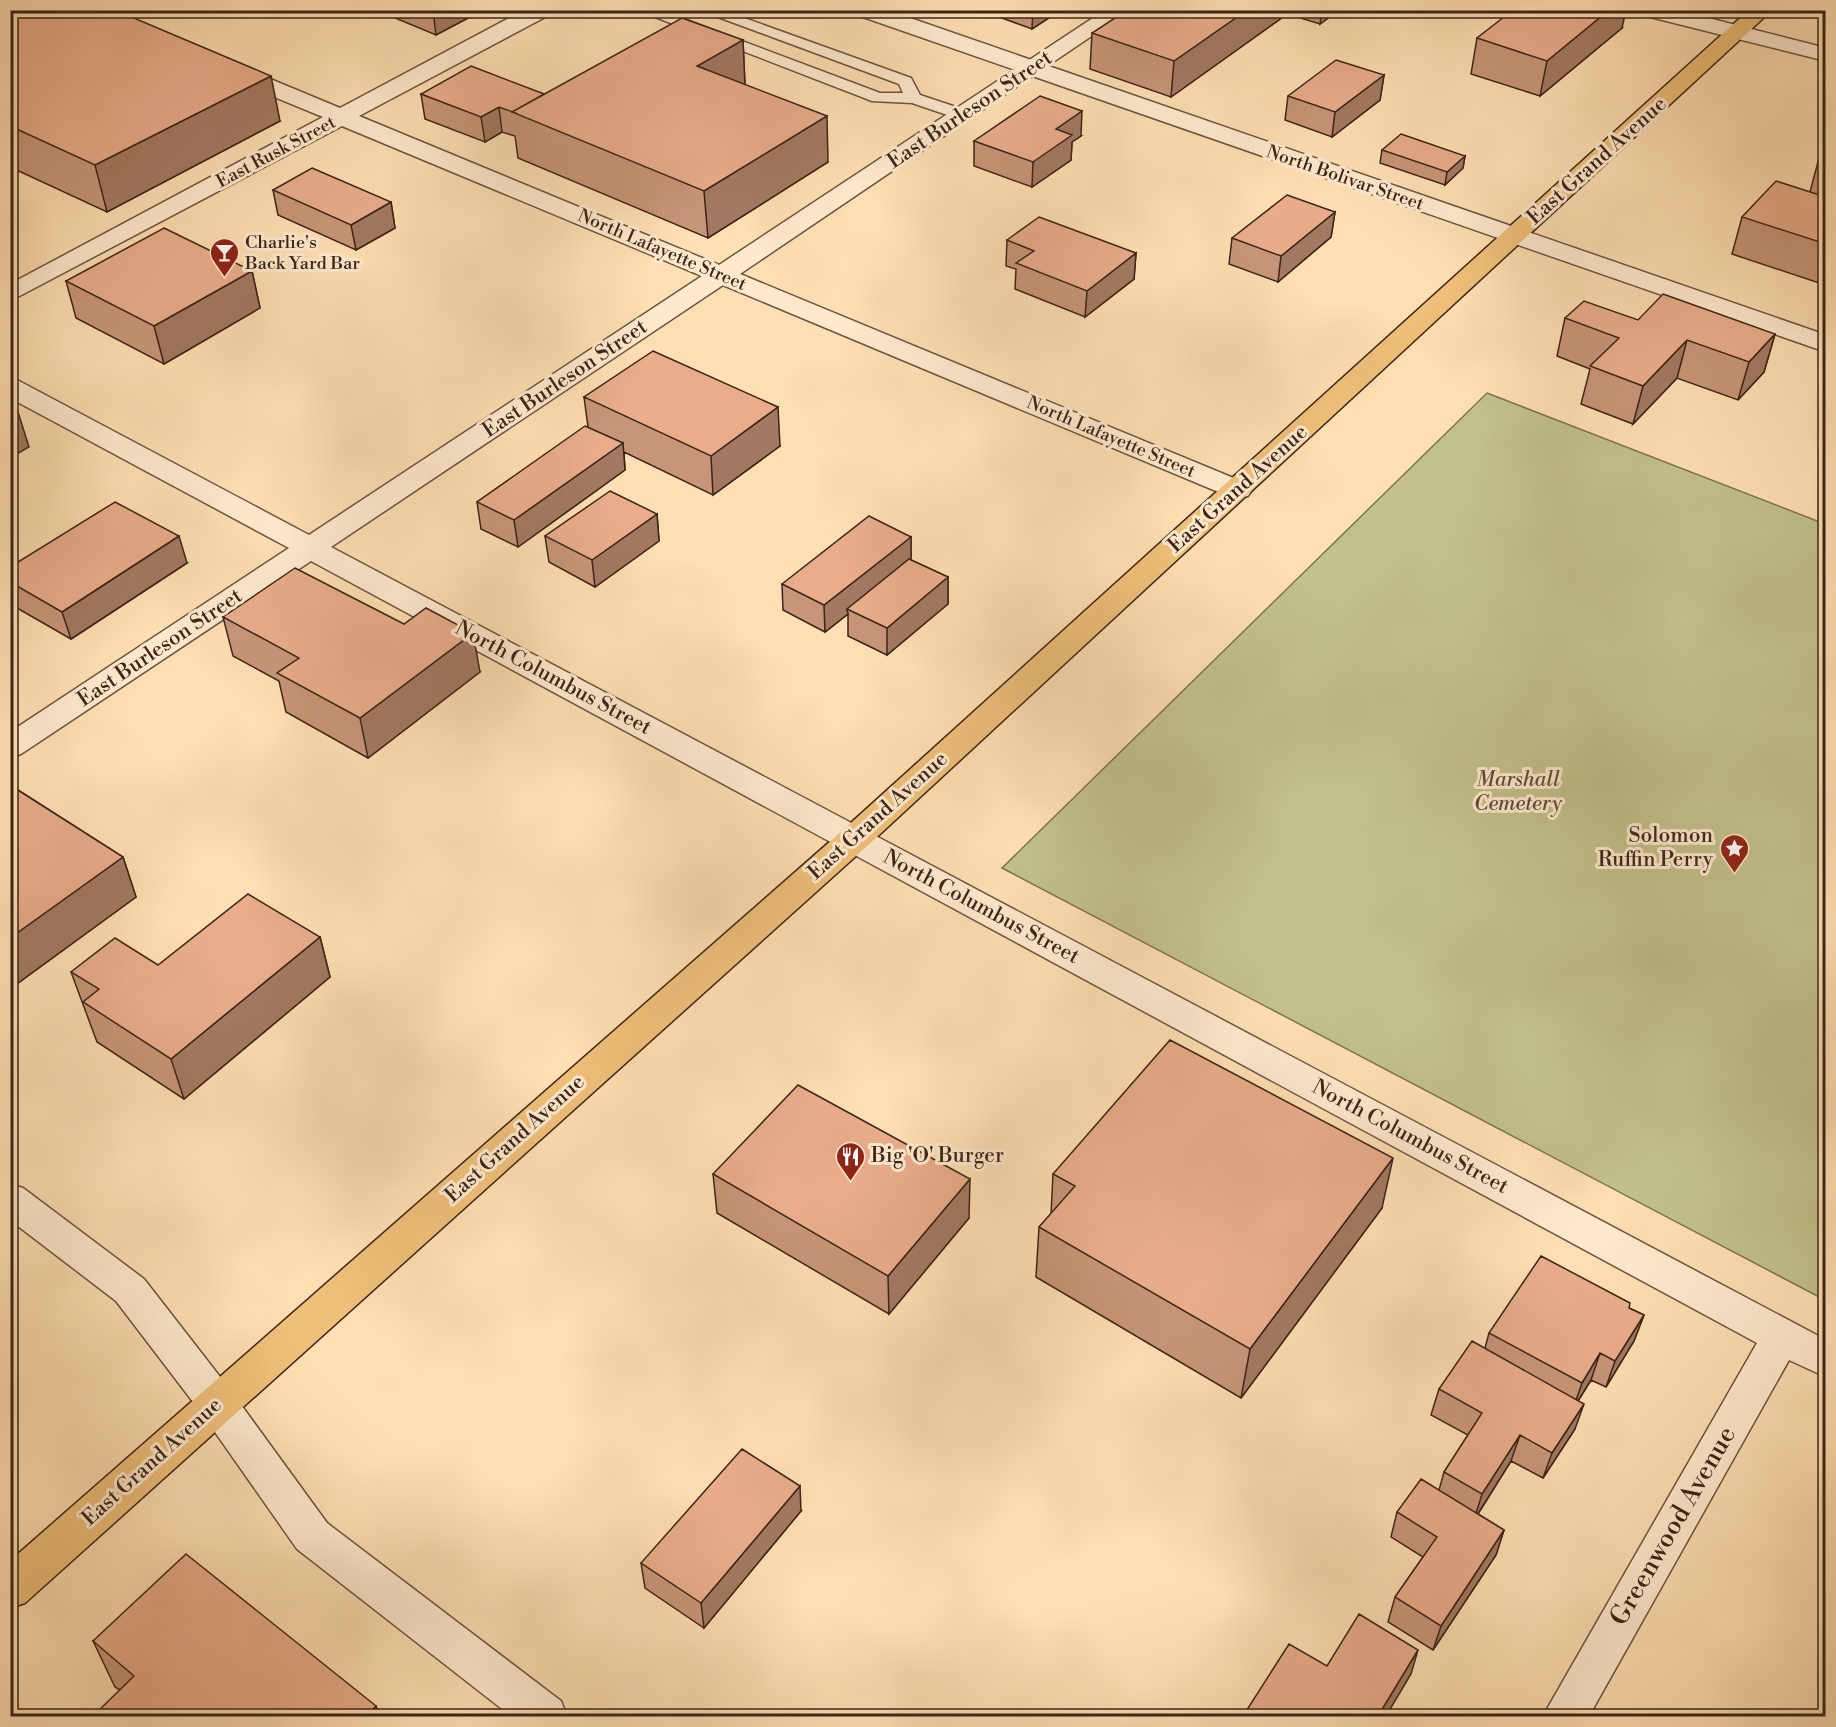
<svg xmlns="http://www.w3.org/2000/svg" width="1836" height="1727" font-family="'Libre Bodoni',serif">
<style>
.green{fill:#c2c18b;stroke:#7e7352;stroke-width:1.5}
.lines{fill:none;stroke-linecap:round;stroke-linejoin:round}
.service-casing{stroke:#6c5440;stroke-width:3}
.minor-casing{stroke:#6c5440;stroke-width:3}
.tertiary-casing{stroke:#6c5440;stroke-width:3}
.trunk-casing{stroke:#3b2519;stroke-width:3}
.service{fill:#ffeace;fill-rule:evenodd}
.minor{fill:#ffeace;fill-rule:evenodd}
.tertiary{fill:#ffeace;fill-rule:evenodd}
.trunk{fill:#f0c07a;fill-rule:evenodd}
.wall{fill:#c89578;stroke:#3b2519;stroke-width:1.5}
.shaded-wall{fill:#a37961;stroke:#3b2519;stroke-width:1.5}
.building{fill:#e9ad8b;stroke:#3b2519;stroke-width:1.5}
.labels{text-anchor:middle;dominant-baseline:central;stroke-width:6;stroke-linejoin:round;paint-order:stroke}
.far-street-label{font-size:18px;fill:#3b2519;stroke:#ffeace}
.far-poi-label{font-size:18px;fill:#3b2519;stroke:#ffeace;text-anchor:start}
.street-label{font-size:21px;fill:#3b2519;stroke:#ffeace}
.park-label{font-size:21px;font-style:italic;fill:#5d4c36;stroke:#ffeace}
.poi-label{font-size:21px;fill:#3b2519;stroke:#ffeace;text-anchor:end}
.near-street-label{font-size:26px;fill:#3b2519;stroke:#ffeace}
</style>
<rect width="100%" height="100%" fill="#ffdfb3"/>
<filter id="stains"><feTurbulence type="fractalNoise" baseFrequency=".00333" numOctaves="4"/><feColorMatrix values="0 0 0 0 .2 0 0 0 0 .09 0 0 0 0 .02 0 0 0 .5 -.17"/></filter>
<radialGradient id="worn" r=".72"><stop offset=".6" stop-color="#630" stop-opacity="0"/><stop offset="1" stop-color="#630" stop-opacity=".3"/></radialGradient>
<path class="green" d="M1487 393 1825 524V1300L1002 868Z"/>
<g class="lines">
<defs>
<path id="service" d="M637 10H660L880 93H903L899 84 699 10H722L911 78 920 95 968 111 970 115 962 120 912 103 872 101Z"/>
<path id="minor" d="M524 10H551L549 15 359 116 719 265 1105 10H1130L740 274 1248 484 1252 490 1248 496 1238 498 1228 496 723 285 331 547 1826 1340V1377L1789 1360 1589 1716H1543L1757 1343 311 561 21 754 10 757V732L289 548 10 398V379L19 381 309 535 702 276 342 126 10 301V284L323 117 223 76 220 71 223 66H239L340 108Z
M1640 10H1677L1826 48V61L1642 15Z
M217 1386 231 1391 327 1523 561 1701 567 1716H511L297 1549 203 1415 197 1403 203 1391Z"/>
<path id="tertiary" d="M855 10H887L1826 335V352L857 15Z
M10 1184 23 1188 144 1279 231 1391 237 1403 231 1415 217 1420 203 1415 116 1301 10 1220Z"/>
<path id="trunk" d="M1749 10H1772L866 847 25 1603 10 1608V1561L842 831Z"/>
</defs>
<use href="#service" class="service-casing"/>
<use href="#minor" class="minor-casing"/>
<use href="#tertiary" class="tertiary-casing"/>
<use href="#trunk" class="trunk-casing"/>
<use href="#service" class="service"/>
<use href="#minor" class="minor"/>
<use href="#tertiary" class="tertiary"/>
<use href="#trunk" class="trunk"/>
</g>
<path class="wall" d="M10 10 280 121 107 212 10 167Z
M145 10H170L158 16Z
M376 10H483L436 35Z
M980 10H1061L1032 29Z
M1298 10H1339L1320 24 1297 17Z
M1283 17 1171 97 1090 69 1092 33Z
M1622 28 1540 96 1471 74 1477 38Z
M743 40 745 85 828 162 708 238 518 158 515 136 502 132 485 142 425 119 421 94H544Z
M1384 75 1380 100 1332 137 1285 120 1288 96Z
M1081 136 1072 142 1071 160 1032 187 974 166V141Z
M1382 150 1465 156 1463 168 1445 185 1380 163Z
M1826 155V280L1822 284 1732 254 1742 217 1810 192 1818 162Z
M273 190 391 202 395 228 356 250 278 215Z
M1335 212 1331 237 1278 282 1229 264 1232 238Z
M1007 240 1136 253 1134 279 1085 317 1015 289 1016 269 1006 266Z
M252 271 260 308 164 364 76 318 66 281Z
M1565 318 1638 320 1775 334 1764 372 1738 400 1677 378 1633 424 1581 404 1590 369 1557 356Z
M584 397 780 446 713 495 624 452 625 470 518 547 481 529 477 502 588 427Z
M657 514 659 541 595 587 549 562 545 536Z
M911 537V560L948 577V604L887 655 848 636V614L825 632 783 610 782 584Z
M187 563 71 639 10 604V567Z
M223 617 480 672 368 758 286 712 279 681 233 656Z
M10 785 123 857 136 897 18 983 10 978Z
M320 937 330 977 184 1099 97 1042 71 972 158 965Z
M713 1174 969 1218 889 1314 717 1213Z
M1053 1174 1382 1208 1241 1398 1036 1277 1039 1227 1051 1214Z
M1629 1308 1644 1315 1634 1341 1606 1387 1591 1380 1578 1401 1575 1429 1543 1478 1511 1461 1478 1514 1504 1530 1496 1555 1433 1650 1388 1622 1395 1597 1423 1557 1391 1537 1397 1512 1439 1490 1444 1472 1468 1435 1431 1415 1439 1389 1485 1348 1489 1333Z
M801 1511 704 1628 645 1588 641 1563Z
M93 1641 380 1716 120 1690 115 1687Z"/>
<path class="shaded-wall" d="M157 10H170L158 16Z
M433 10H483L436 35Z
M1033 10H1061L1032 29Z
M1247 10H1284L1283 17 1171 97 1174 61Z
M1322 10H1339L1320 24Z
M1609 10H1626L1622 28 1540 96 1547 61Z
M743 40 745 86 697 66Z
M1384 75 1380 100 1332 137 1335 112Z
M271 76 280 121 107 212 95 165Z
M499 107 502 132 485 142 481 117Z
M1082 111 1081 136 1072 142 1071 160 1032 187 1033 162 1056 129Z
M827 116 828 162 708 238 704 191Z
M1465 156 1463 168 1445 185 1447 172Z
M391 202 395 228 356 250 351 225Z
M1335 212 1331 237 1278 282 1281 256Z
M1136 253 1134 279 1085 317 1087 291Z
M252 271 260 308 164 364 154 326Z
M1826 272V280L1822 284Z
M1775 334 1764 372 1738 400 1749 362Z
M1687 340 1677 378 1633 424 1643 386Z
M778 407 780 446 713 495 711 456Z
M17 409 29 447 10 458V412Z
M623 443 625 470 518 547 514 520Z
M657 514 659 541 595 587 592 560Z
M179 536 187 563 71 639 62 612Z
M911 537V563L847 609 848 614 825 632 824 605Z
M948 577V604L887 655V628Z
M473 633 480 672 368 758 360 718Z
M123 857 136 897 18 983 10 963V938Z
M320 937 330 977 184 1099 171 1059Z
M1393 1158 1382 1208 1241 1398 1250 1349Z
M970 1179 969 1218 889 1314 888 1276Z
M1644 1315 1634 1341 1606 1387 1615 1361Z
M1600 1353 1591 1380 1573 1409 1582 1383Z
M1584 1404 1575 1429 1543 1478 1552 1453Z
M1520 1435 1511 1461 1474 1520 1482 1494Z
M800 1486 801 1511 704 1628 701 1603Z
M1504 1530 1496 1555 1433 1650 1441 1626Z
M1418 1650 1411 1674 1386 1716H1378Z
M376 1706 380 1716H366Z"/>
<path class="building" d="M10 10H15L28 16 40 10H115L271 76 95 165 10 126Z
M15 10H40L28 16Z
M1127 10H1247L1174 61 1092 33Z
M1513 10H1609L1547 61 1477 38Z
M682 18 743 40 697 66 827 116 704 191 512 112Z
M1336 60 1384 75 1335 112 1288 96Z
M471 66 544 94 512 112 518 114 499 107 481 117 421 94Z
M1040 96 1082 111 1056 129 1072 135 1033 162 974 141Z
M1401 134 1465 156 1447 172 1382 150Z
M1826 155V165L1818 162Z
M312 168 391 202 351 225 273 190Z
M1776 181 1826 197V244L1742 217Z
M1287 195 1335 212 1281 256 1232 238Z
M1039 217 1136 253 1087 291 1016 263 1034 251 1007 240Z
M164 228 252 271 154 326 66 281Z
M1663 294 1775 334 1749 362 1687 340 1643 386 1590 366 1619 338 1565 318 1584 301 1638 320Z
M653 351 778 407 711 456 584 397Z
M10 406 17 409 10 412Z
M585 426 623 443 514 520 477 502Z
M610 491 657 514 592 560 545 536Z
M115 502 179 536 62 612 10 582V567Z
M869 516 911 537 824 605 782 584Z
M909 559 948 577 887 628 847 609Z
M295 568 404 624 426 608 473 633 360 718 277 673 299 658 223 617Z
M10 785 123 857 10 938Z
M248 894 320 937 171 1059 83 1002 99 989 71 972 115 938 158 965Z
M1170 1040 1393 1158 1250 1349 1039 1227 1075 1186 1053 1174Z
M798 1085 970 1179 888 1276 713 1174Z
M1541 1256 1630 1303 1629 1308 1644 1315 1615 1361 1600 1353 1582 1383 1489 1333Z
M1472 1341 1584 1404 1552 1453 1520 1435 1482 1494 1444 1472 1482 1413 1439 1389Z
M742 1449 800 1486 701 1603 641 1563Z
M1421 1479 1504 1530 1441 1626 1395 1597 1437 1537 1397 1512Z
M186 1554 376 1706 366 1716H93L134 1676 93 1641Z
M1359 1614 1418 1650 1378 1716H1243L1289 1644 1327 1666Z"/>
<defs>
<symbol id="bar-pin" viewBox="-11 -11 22 30"><path d="M0 17L-7.5 6A9.5 9.5 0 1 1 7.5 6Z" fill="#8f2418" stroke="#ffeace"/><path d="M-6-5H6L.8 .8V4.5H3.5V6h-7V4.5H-.8V.8Z" fill="#fff"/></symbol>
<symbol id="sight-pin" viewBox="-11 -11 22 30"><path d="M0 17L-7.5 6A9.5 9.5 0 1 1 7.5 6Z" fill="#8f2418" stroke="#ffeace"/><path d="M0-6L1.8-2.2L6-1.7L2.9 1.2L3.7 5.4L0 3.3L-3.7 5.4L-2.9 1.2L-6-1.7L-1.8-2.2Z" fill="#fff"/></symbol>
<symbol id="restaurant-pin" viewBox="-11 -11 22 30"><path d="M0 17L-7.5 6A9.5 9.5 0 1 1 7.5 6Z" fill="#8f2418" stroke="#ffeace"/><path d="M-5-6h1v4h1v-4h1v4h1v-4h1v5L-1.5 .5V6h-2V.5L-5-1ZM5-6V6H3V1.5H1.5Q1.5-4 5-6Z" fill="#fff"/></symbol>
</defs>
<g fill-rule="evenodd">
<use href="#bar-pin" x="208" y="236" width="33" height="45"/>
<use href="#sight-pin" x="1718" y="832" width="33" height="45"/>
<use href="#restaurant-pin" x="834" y="1140" width="33" height="45"/>
</g>
<g class="labels">
<g class="far-street-label">
<text transform="translate(276 152) rotate(-28)">East Rusk Street</text>
<text transform="translate(1345 178) rotate(19)">North Bolivar Street</text>
<text transform="translate(662 250) rotate(23)">North Lafayette Street</text>
<text transform="translate(1111 437) rotate(23)">North Lafayette Street</text>
</g>
<g class="far-poi-label">
<text x="245" y="242">Charlie's<tspan x="245" dy="21">Back Yard Bar</tspan></text>
</g>
<g class="street-label">
<text transform="translate(970 110) rotate(-34)">East Burleson Street</text>
<text transform="translate(1597 161) rotate(-42)">East Grand Avenue</text>
<text transform="translate(565 379) rotate(-34)">East Burleson Street</text>
<text transform="translate(1238 489) rotate(-42)">East Grand Avenue</text>
<text transform="translate(160 648) rotate(-34)">East Burleson Street</text>
<text transform="translate(553 678) rotate(28)">North Columbus Street</text>
<text transform="translate(878 816) rotate(-42)">East Grand Avenue</text>
<text transform="translate(981 907) rotate(28)">North Columbus Street</text>
<text transform="translate(1410 1137) rotate(28)">North Columbus Street</text>
<text transform="translate(515 1139) rotate(-42)">East Grand Avenue</text>
<text transform="translate(152 1462) rotate(-42)">East Grand Avenue</text>
</g>
<g class="park-label">
<text x="1518" y="780">Marshall<tspan x="1518" dy="24">Cemetery</tspan></text>
</g>
<g class="poi-label">
<text x="1713" y="836">Solomon<tspan x="1713" dy="24">Ruffin Perry</tspan></text>
<text x="871" y="1156" text-anchor="start">Big 'O' Burger</text>
</g>
<g class="near-street-label">
<text transform="translate(1673 1526) rotate(-60)">Greenwood Avenue</text>
</g>
</g>
<rect width="1836" height="1727" fill="none" stroke="#ffdfb3" stroke-width="36"/>
<rect x="12" y="12" width="1812" height="1703" fill="none" stroke="#3b2519" stroke-width="3"/>
<rect x="18" y="18" width="1800" height="1691" fill="none" stroke="#3b2519" stroke-width="1.5"/>
<rect width="100%" height="100%" filter="url(#stains)"/>
<rect width="100%" height="100%" fill="url(#worn)"/>
</svg>
